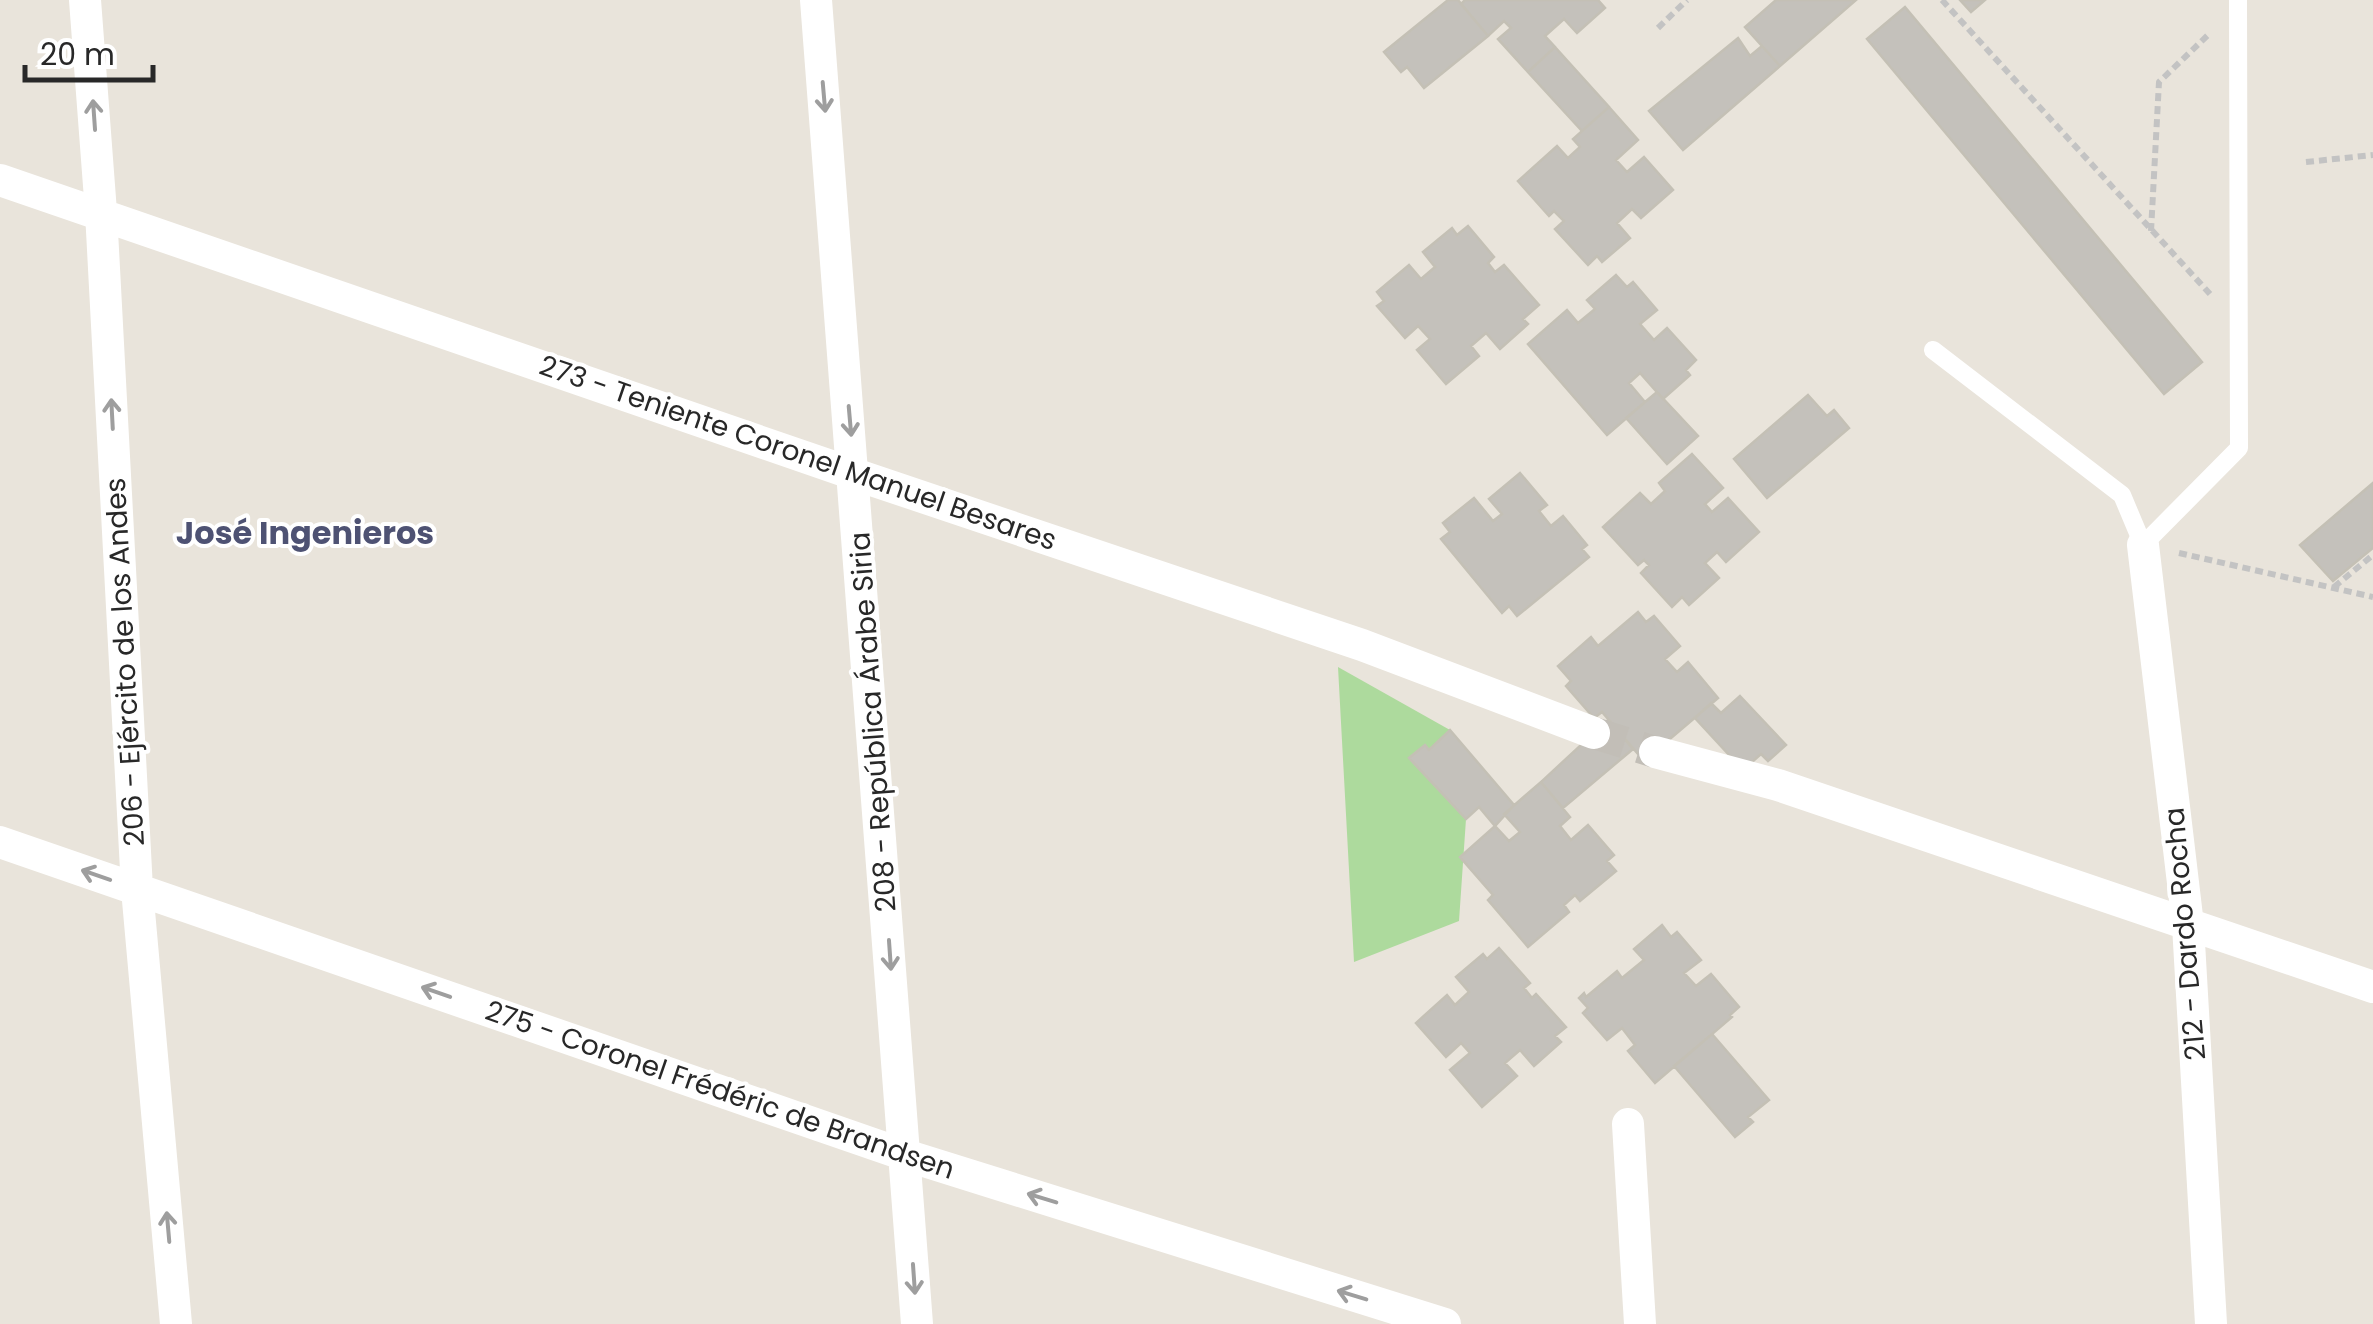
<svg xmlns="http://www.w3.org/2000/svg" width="2373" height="1324" font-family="Poppins,sans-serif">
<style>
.green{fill:#adda9d}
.building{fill:#c4c1bb;stroke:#c4c0b5;stroke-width:2.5}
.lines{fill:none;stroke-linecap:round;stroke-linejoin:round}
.minor-tunnel{stroke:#c2beb7;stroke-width:32;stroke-dasharray:32 16;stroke-linecap:butt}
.path{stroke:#c3c3c3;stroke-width:6;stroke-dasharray:8 5;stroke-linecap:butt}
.service{stroke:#fff;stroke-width:18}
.minor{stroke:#fff;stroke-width:32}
.oneway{stroke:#9e9e9e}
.labels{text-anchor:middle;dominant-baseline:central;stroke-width:8;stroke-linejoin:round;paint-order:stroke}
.street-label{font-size:28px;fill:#282828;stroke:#fff}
.quarter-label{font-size:32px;font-weight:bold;fill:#4e5273;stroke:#fff}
</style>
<rect width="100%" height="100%" fill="#e9e4db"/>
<path class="green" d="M1338 667 1450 730 1429 750 1424 745 1409 758 1466 819 1459 921 1354 962Z"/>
<path class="building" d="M1448 0H1458L1488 36 1424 88 1407 67 1401 72 1384 52Z
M1465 0H1598L1605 8 1577 33 1564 19 1545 36 1555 47 1528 72 1498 39 1511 28 1504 21 1488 36 1461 4Z
M1776 0H1856L1780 66 1745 27Z
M1960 0H1985L1971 12Z
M1905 7 2202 362 2164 394 1867 39Z
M1738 38 1750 56 1762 46 1780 66 1683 150 1649 111Z
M1555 47 1609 107 1582 131 1528 72Z
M1609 107 1638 140 1616 160 1627 172 1644 157 1673 190 1641 218 1632 209 1617 223 1630 238 1602 262 1597 256 1588 265 1555 229 1564 221 1554 211 1549 216 1518 181 1557 146 1568 158 1580 147 1573 139Z
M1468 226 1494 257 1488 263 1495 272 1504 265 1539 305 1523 319 1528 324 1500 349 1486 333 1471 346 1479 356 1446 384 1417 350 1430 339 1418 326 1405 338 1377 306 1384 301 1377 292 1409 265 1421 279 1435 267 1423 252 1452 228 1457 235Z
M1616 275 1627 287 1633 282 1657 310 1640 324 1654 340 1667 328 1696 360 1686 370 1690 375 1663 399 1640 373 1629 383 1645 402 1607 435 1528 344 1567 310 1578 323 1595 309 1587 300Z
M1657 392 1698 436 1667 464 1626 418Z
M1808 395 1827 416 1834 410 1849 428 1767 498 1734 459Z
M1692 454 1723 488 1705 504 1712 512 1728 498 1759 532 1726 562 1717 552 1705 563 1719 578 1689 605 1682 597 1672 607 1641 573 1649 565 1644 560 1638 565 1603 527 1640 493 1651 504 1665 491 1659 483Z
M1520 473 1547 505 1539 511 1551 526 1563 516 1587 545 1582 549 1589 557 1517 616 1509 606 1502 613 1441 539 1450 532 1443 523 1474 498 1493 521 1502 514 1489 499Z
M2373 483V548L2333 581 2300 545Z
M1638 612 1646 622 1654 616 1680 646 1665 659 1677 672 1688 662 1718 698 1644 761 1602 712 1594 718 1566 686 1571 681 1558 666 1591 637 1598 646Z
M1740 696 1786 745 1768 761 1761 754 1743 770 1695 718 1711 703 1721 713Z
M1608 720 1633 749 1563 808 1541 782Z
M1450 730 1514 805 1495 826 1479 807 1466 819 1409 758 1425 745 1429 750Z
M1541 782 1570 817 1560 826 1571 840 1588 825 1614 855 1607 861 1616 871 1580 901 1575 895 1564 905 1569 912 1528 947 1488 900 1493 895 1460 857 1495 826 1509 841 1520 832 1504 814Z
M1662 925 1671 937 1677 932 1701 960 1684 973 1696 986 1711 974 1739 1007 1730 1015 1732 1017 1655 1083 1628 1051 1635 1045 1622 1028 1607 1040 1583 1013 1588 1008 1579 998 1584 993 1586 997 1617 971 1622 978 1644 960 1634 949Z
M1499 948 1530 983 1524 988 1532 998 1536 994 1566 1027 1555 1036 1561 1042 1534 1066 1520 1050 1505 1063 1517 1076 1482 1107 1450 1070 1470 1053 1461 1043 1446 1057 1416 1023 1447 995 1455 1005 1469 992 1456 977 1483 954 1487 959Z
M1712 1034 1769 1100 1748 1117 1753 1122 1735 1137 1674 1066Z"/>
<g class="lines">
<path class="minor-tunnel" d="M1594 733 1655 752"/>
<path class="path" d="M1942 0 2210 294
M1658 28 1687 0
M2306 162 2373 155
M2151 231 2159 82 2208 35
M2179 553 2373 597
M2334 587 2373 555"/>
<path class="service" d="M1933 350 2122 495 2143 545 2239 448 2238 0"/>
<path class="minor" d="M85 0 101 212 137 889 176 1324
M816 0 917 1324
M0 180 854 474 1362 645 1594 733
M2143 545 2188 925 2211 1324
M1655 752 1778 785 2373 987
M0 842 905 1155 1445 1324
M1628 1124 1640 1324"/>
</g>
<defs><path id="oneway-shaft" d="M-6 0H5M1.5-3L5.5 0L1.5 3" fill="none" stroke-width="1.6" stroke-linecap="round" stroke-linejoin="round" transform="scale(2.5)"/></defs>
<g class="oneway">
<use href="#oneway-shaft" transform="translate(824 97) rotate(85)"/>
<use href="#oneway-shaft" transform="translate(94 115) rotate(-94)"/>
<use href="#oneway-shaft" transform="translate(112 414) rotate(-93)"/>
<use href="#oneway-shaft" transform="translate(850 421) rotate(85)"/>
<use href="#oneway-shaft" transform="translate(96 875) rotate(-161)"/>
<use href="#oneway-shaft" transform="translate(890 955) rotate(86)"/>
<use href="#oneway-shaft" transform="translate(436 992) rotate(-161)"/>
<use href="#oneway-shaft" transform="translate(1042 1198) rotate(-163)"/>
<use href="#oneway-shaft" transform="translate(168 1227) rotate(-95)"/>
<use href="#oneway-shaft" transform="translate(914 1279) rotate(86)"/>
<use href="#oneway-shaft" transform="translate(1352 1295) rotate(-163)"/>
</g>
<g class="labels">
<g class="street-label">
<text transform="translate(798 453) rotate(19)">273 - Teniente Coronel Manuel Besares</text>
<text transform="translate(125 662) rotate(-93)">206 - Ejército de los Andes</text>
<text transform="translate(873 722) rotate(-94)">208 - República Árabe Siria</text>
<text transform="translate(2185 934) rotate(-95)">212 - Dardo Rocha</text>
<text transform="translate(720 1090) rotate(19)">275 - Coronel Frédéric de Brandsen</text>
</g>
<g class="quarter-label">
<text x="305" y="532">José Ingenieros</text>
</g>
</g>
<path d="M25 65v15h128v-15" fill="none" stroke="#282828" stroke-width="5"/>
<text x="40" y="65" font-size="30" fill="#282828" stroke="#ffffff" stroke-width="8" paint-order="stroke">20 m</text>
</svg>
